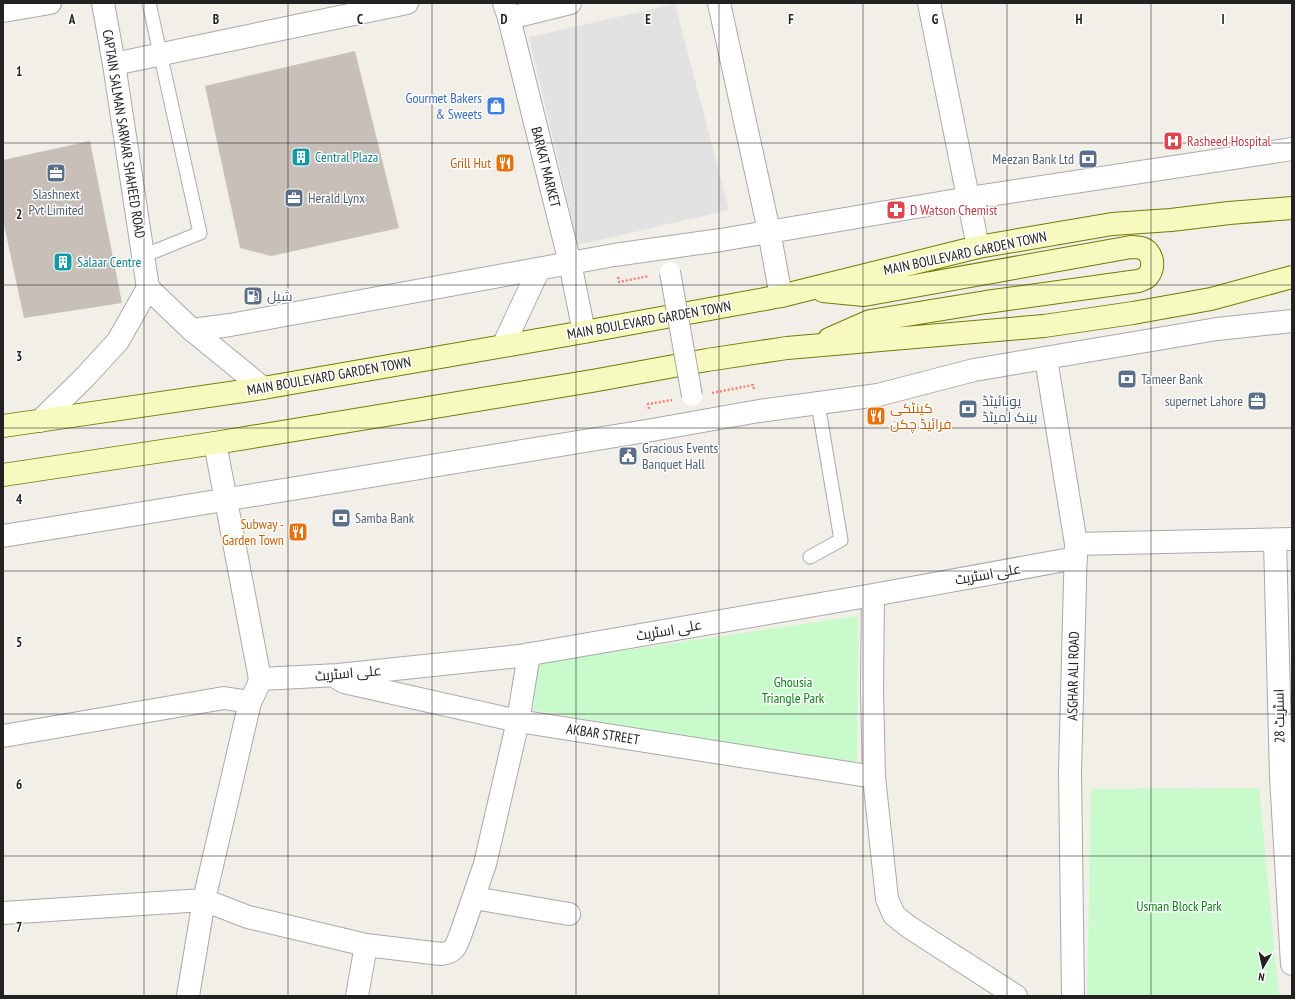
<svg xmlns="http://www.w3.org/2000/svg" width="1295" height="999" font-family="'PT Sans Narrow',Cairo,sans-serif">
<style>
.park{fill:#c8facc}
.parking{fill:#e2e2e2}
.building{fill:#c7bfb8}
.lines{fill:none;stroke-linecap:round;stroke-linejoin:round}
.service-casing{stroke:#a9a9a9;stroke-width:15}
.minor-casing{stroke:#a9a9a9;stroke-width:24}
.tertiary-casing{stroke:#a9a9a9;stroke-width:24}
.secondary-casing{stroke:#707d05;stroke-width:24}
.path{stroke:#fa8072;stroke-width:2.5;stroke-dasharray:2 2;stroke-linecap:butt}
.service{stroke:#fff;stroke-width:13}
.minor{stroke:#fff;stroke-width:22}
.tertiary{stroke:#fff;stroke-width:22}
.secondary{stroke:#f7fabf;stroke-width:22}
.pedestrian-bridge-casing{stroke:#a9a9a9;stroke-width:22;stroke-linecap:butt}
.pedestrian-bridge{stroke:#fff;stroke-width:20}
.grid{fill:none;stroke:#222;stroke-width:1;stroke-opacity:0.55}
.labels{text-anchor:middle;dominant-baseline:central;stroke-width:3;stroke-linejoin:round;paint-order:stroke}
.shop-label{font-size:14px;fill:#366cbe;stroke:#fff;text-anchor:end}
.street-label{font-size:14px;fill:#222;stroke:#fff}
.health-label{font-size:14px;fill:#be3a42;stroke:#fff;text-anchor:start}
.culture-label{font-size:14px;fill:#0d838f;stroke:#fff;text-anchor:start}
.service-label{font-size:14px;fill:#4e5e75;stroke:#fff;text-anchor:start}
.food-label{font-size:14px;fill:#c56008;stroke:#fff;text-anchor:end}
.park-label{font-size:14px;fill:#0c8416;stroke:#fff}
.grid-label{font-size:13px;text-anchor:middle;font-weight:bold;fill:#222;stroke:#fff;stroke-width:3;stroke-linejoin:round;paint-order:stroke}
</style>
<rect width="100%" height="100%" fill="#f2efe9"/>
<path class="park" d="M858 616 857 766 533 710 538 663Z
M1259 788 1279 996H1087L1091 789Z"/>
<path class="parking" d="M675 4 729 210 578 245 529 37Z"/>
<path class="building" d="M355 51 399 228 271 256 240 248 205 86Z
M90 141 122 303 24 318 3 220V160Z"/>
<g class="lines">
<defs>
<path id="service" d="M143 256 200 233 149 3
M810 557 841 540 818 404"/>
<path id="minor" d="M504 3 509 18 570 263 584 332
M719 3 769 231 781 296
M929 3 978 247
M3 11 50 3
M509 18 570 3
M114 64 407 3
M192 330 230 325 614 255 721 240 969 198 1292 149
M503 346 539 269
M3 536 652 430 759 411 878 395 974 370 1217 329 1292 321
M1275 540 1281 777 1292 964
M1076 544 1292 539
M873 595 872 690 874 777 887 899 894 915 909 927 1016 996
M260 679 338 675 519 656 873 595 1076 558
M339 679 344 682 518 721 874 777
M3 736 224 698 250 702
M474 898 569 914
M3 913 204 900 248 917 366 945 441 954C454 952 455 949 460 936L485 864 518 721 529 654
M188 996 204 900 250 702 258 686 260 679 215 443
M357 996 366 945"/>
<path id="tertiary" d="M103 3 114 64 148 288 192 330 263 388
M1046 359 1076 544 1070 772 1073 996
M40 421 85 377 118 341 148 288"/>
<path id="secondary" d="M823 291 864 295 1131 247C1134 247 1138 247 1141 248 1153 251 1156 268 1147 277 1145 279 1141 280 1138 281L986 302 870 321 829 339
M3 426 263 388 584 332 781 296 978 247 1112 224 1171 220 1229 213 1292 208
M3 475 215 443 592 381 707 360 787 348 1044 326 1133 313 1211 299 1292 277"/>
</defs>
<use href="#service" class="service-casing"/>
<use href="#minor" class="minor-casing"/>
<use href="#tertiary" class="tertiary-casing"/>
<use href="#secondary" class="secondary-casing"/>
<path class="path" d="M618 277 619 282 649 276
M712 393 753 385 754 389
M649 409 648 404 672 400"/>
<use href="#service" class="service"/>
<use href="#minor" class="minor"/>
<use href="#tertiary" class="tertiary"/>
<use href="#secondary" class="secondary"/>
<defs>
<path id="pedestrian-bridge" d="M670 272 692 396"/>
</defs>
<use href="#pedestrian-bridge" class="pedestrian-bridge-casing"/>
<use href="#pedestrian-bridge" class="pedestrian-bridge"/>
</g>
<path class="grid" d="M144 3V996M288 3V996M432 3V996M576 3V996M719 3V996M863 3V996M1007 3V996M1151 3V996M3 143H1292M3 285H1292M3 428H1292M3 571H1292M3 714H1292M3 856H1292"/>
<defs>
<symbol id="shop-square" viewBox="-11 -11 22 22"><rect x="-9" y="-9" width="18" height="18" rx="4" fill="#3f7fe0" stroke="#fff"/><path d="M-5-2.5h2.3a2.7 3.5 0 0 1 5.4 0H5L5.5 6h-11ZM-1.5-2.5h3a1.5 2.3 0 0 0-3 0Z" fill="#fff"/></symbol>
<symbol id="hospital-square" viewBox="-11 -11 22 22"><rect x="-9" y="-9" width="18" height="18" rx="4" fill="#e0444e" stroke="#fff"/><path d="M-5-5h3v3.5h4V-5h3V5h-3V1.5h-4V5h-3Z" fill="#fff"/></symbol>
<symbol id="building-square" viewBox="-11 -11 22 22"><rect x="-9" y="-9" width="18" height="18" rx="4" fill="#0f9aa8" stroke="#fff"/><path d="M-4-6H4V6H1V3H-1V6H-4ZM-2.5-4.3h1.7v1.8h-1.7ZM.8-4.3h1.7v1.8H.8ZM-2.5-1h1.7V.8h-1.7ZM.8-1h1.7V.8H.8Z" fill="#fff"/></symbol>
<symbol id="bank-square" viewBox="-11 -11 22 22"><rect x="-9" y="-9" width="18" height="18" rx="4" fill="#5c6f8a" stroke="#fff"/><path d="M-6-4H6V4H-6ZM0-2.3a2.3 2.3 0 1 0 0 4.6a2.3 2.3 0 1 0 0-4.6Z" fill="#fff"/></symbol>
<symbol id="restaurant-square" viewBox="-11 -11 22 22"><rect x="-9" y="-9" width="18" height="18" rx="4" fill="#e8710a" stroke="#fff"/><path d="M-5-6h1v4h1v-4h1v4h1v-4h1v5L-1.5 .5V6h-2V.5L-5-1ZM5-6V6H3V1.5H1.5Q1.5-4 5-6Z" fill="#fff"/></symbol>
<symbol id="office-square" viewBox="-11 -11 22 22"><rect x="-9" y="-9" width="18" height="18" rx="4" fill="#5c6f8a" stroke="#fff"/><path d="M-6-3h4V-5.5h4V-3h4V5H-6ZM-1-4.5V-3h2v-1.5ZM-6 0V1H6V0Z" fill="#fff"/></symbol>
<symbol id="pharmacy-square" viewBox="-11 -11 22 22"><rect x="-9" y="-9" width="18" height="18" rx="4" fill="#e0444e" stroke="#fff"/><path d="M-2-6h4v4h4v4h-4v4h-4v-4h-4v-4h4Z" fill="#fff"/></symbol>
<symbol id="fuel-square" viewBox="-11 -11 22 22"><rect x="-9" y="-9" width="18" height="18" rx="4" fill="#5c6f8a" stroke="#fff"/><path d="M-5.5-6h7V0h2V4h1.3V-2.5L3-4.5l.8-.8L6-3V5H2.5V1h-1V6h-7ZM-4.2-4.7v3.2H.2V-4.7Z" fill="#fff"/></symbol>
<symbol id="civic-square" viewBox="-11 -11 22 22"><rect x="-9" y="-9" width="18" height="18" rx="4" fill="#5c6f8a" stroke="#fff"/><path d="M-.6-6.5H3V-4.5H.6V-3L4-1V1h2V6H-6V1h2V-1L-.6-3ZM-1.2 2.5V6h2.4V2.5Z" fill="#fff"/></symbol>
</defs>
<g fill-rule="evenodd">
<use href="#shop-square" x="485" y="95" width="22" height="22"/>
<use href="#hospital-square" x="1162" y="130" width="22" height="22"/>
<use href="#building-square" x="290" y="146" width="22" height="22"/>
<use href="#bank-square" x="1077" y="148" width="22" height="22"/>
<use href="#restaurant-square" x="494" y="152" width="22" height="22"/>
<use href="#office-square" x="45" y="162" width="22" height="22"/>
<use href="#office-square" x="283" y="187" width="22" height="22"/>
<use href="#pharmacy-square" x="885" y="199" width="22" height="22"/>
<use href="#building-square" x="52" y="251" width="22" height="22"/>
<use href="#fuel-square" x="242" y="285" width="22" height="22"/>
<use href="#bank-square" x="1116" y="368" width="22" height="22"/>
<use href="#office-square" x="1246" y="390" width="22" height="22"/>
<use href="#bank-square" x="957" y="398" width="22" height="22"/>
<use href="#restaurant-square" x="865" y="405" width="22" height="22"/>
<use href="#civic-square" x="617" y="445" width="22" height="22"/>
<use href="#bank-square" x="330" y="507" width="22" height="22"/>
<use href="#restaurant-square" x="287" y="521" width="22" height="22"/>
</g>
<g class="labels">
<g class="shop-label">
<text x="482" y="98">Gourmet Bakers<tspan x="482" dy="16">&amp; Sweets</tspan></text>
</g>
<g class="street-label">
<text transform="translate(124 134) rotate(81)">CAPTAIN SALMAN SARWAR SHAHEED ROAD</text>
<text transform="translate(546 167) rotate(76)">BARKAT MARKET</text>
<text transform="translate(965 253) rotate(-12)">MAIN BOULEVARD GARDEN TOWN</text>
<text transform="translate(649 320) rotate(-10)">MAIN BOULEVARD GARDEN TOWN</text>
<text transform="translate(329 376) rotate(-10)">MAIN BOULEVARD GARDEN TOWN</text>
<text transform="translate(988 574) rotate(-10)">علی اسٹریٹ</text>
<text transform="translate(669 630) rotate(-10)">علی اسٹریٹ</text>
<text transform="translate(348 673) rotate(-5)">علی اسٹریٹ</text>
<text transform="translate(1073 676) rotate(-89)">ASGHAR ALI ROAD</text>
<text transform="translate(1279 716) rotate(-91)">اسٹریٹ 28</text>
<text transform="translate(603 734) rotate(9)">AKBAR STREET</text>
</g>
<g class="health-label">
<text x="1187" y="141">Rasheed Hospital</text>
<text x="910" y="210">D Watson Chemist</text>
</g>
<g class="culture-label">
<text x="315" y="157">Central Plaza</text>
<text x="77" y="262">Salaar Centre</text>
</g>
<g class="service-label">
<text x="1074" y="159" text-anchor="end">Meezan Bank Ltd</text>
<text x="56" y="194" text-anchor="middle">Slashnext<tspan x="56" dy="16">Pvt Limited</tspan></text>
<text x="308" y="198">Herald Lynx</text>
<text x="267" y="296">شیل</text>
<text x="1141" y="379">Tameer Bank</text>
<text x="982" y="401">یونائیٹڈ<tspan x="982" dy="16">بینک لمیٹڈ</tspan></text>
<text x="1243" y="401" text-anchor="end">supernet Lahore</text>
<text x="642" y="448">Gracious Events<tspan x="642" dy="16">Banquet Hall</tspan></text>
<text x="355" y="518">Samba Bank</text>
</g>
<g class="food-label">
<text x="491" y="163">Grill Hut</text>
<text x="890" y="408" text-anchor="start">کینٹکی<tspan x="890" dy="16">فرائیڈ چکن</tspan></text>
<text x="284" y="524">Subway -<tspan x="284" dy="16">Garden Town</tspan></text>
</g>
<g class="park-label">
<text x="793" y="682">Ghousia<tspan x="793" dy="16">Triangle Park</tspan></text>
<text x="1179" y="906">Usman Block Park</text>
</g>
</g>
<g class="grid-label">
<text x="72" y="24">A</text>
<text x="216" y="24">B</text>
<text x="360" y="24">C</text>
<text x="504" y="24">D</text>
<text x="648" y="24">E</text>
<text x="791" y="24">F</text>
<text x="935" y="24">G</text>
<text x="1079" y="24">H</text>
<text x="1223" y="24">I</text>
<text x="19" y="76">1</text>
<text x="19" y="219">2</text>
<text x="19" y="361">3</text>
<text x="19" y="504">4</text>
<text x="19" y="647">5</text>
<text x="19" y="789">6</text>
<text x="19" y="932">7</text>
</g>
<rect width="1295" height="999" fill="none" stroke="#222222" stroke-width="8"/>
<g transform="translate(1263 967) rotate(189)" stroke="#ffffff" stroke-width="3" paint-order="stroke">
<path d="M0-3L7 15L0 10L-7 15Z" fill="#222222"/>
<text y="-6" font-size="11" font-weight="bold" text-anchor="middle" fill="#222222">N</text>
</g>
</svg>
